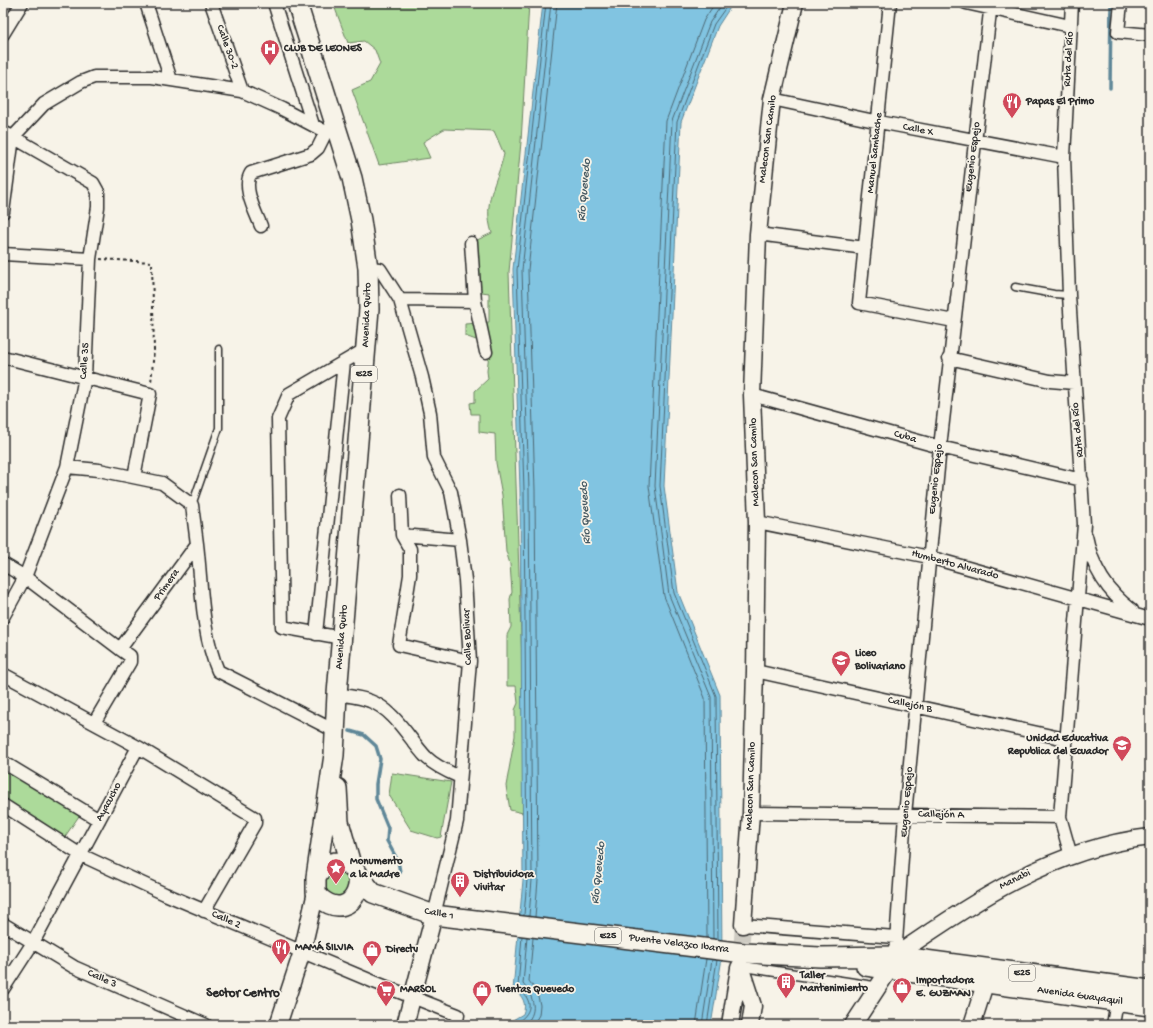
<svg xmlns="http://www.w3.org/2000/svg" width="1153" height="1028" font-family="'Gochi Hand',sans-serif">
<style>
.green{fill:#acda9a;stroke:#6c8262}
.water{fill:#81c4e1;stroke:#5f8798}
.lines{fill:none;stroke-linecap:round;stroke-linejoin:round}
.shore{stroke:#4d6874;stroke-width:1}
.stream{stroke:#5f8798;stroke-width:3.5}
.secondary-tunnel{stroke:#cecbc2;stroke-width:16;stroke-dasharray:16 8;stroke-linecap:butt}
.service-casing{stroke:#2b2b2b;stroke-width:9}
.pedestrian-casing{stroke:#2b2b2b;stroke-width:12}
.minor-casing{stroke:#2b2b2b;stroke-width:15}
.secondary-casing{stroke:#2b2b2b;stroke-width:19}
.trunk-casing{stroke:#2b2b2b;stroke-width:22}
.path{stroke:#2b2b2b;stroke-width:2;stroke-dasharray:3 3;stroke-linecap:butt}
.service{stroke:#f7f3e8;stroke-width:6}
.pedestrian{stroke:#f7f3e8;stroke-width:9}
.minor{stroke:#f7f3e8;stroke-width:12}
.secondary{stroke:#f7f3e8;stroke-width:16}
.trunk{stroke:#f7f3e8;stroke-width:19}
.labels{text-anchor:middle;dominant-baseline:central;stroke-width:3.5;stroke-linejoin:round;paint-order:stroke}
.shield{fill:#f7f3e8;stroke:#686764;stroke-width:1}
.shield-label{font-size:10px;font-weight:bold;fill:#2b2b2b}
.street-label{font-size:11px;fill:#2b2b2b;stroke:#f7f3e8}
.poi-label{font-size:11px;font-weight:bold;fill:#2b2b2b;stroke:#f7f3e8;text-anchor:start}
.water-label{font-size:12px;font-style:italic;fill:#455962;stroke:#f7f3e8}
.quarter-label{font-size:13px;font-weight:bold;fill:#2b2b2b;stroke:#f7f3e8}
</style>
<rect width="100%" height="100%" fill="#f7f3e8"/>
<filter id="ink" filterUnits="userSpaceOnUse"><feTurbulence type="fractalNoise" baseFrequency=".025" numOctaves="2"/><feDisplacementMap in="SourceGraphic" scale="8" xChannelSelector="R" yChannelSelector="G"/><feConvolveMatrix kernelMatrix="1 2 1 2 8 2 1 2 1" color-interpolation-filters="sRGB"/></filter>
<g filter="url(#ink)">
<path class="green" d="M333 3H529L521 142 509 272 527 814 510 810 506 786 515 736V710L518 703 516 686H507V635L511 627 510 599 512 592 510 564 506 551 502 495 496 463 495 434 479 432V414H471L470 403 475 402V391L488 379 487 371 490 345 465 336V324L489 322V293L475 291V241L492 233C482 201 497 184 504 154L494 131 444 129 423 142 430 158 379 165 352 90 370 82 380 64 375 50 364 41 348 43Z
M3 766 79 816 64 838 3 797Z
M392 773 451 782 441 837 437 838 411 830 389 795Z
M331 869 351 875 350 896 329 899 321 881Z"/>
<path class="water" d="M543 3H733L718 26 681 122 664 486 678 592 720 695 722 958 711 1025H510L511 1021 523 1014C527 1004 523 995 513 990L523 880 520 490 513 269Z"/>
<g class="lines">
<path class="shore" d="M524 915 527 880 524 490 517 270 546 3
M529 916 532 880 529 490 522 270 551 3
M535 917 538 880 535 490 528 270 557 3
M533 938 529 981 537 992 540 1005 539 1015 533 1025
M707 938 705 698 664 596 649 486 666 121 704 20 715 3
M713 939 711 697 669 595 655 486 672 121 710 22 723 3
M718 939 716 696 674 593 660 486 677 122 714 24 729 3
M514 1025C533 1012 534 1003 518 987L522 936
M524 1025C539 1013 534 997 523 984L527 937
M696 1025 706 959
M702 1025 712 960
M707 1025 717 960"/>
<path class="stream" d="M1110 88 1111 3
M350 731 364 735 376 746 380 759 376 784V799L388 828 387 841 398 861 400 872"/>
<path class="secondary-tunnel" d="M740 965 743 925"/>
<defs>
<path id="service" d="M1015 287 1054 294 1069 295
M192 505 219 428V349"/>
<path id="pedestrian" d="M740 966 877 987"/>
<path id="minor" d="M146 3 171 80
M211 3 242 91
M274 3 313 125
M890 3 859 303 954 321
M966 3 1070 26
M1121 3 1118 32 1150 35
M3 34 22 3
M772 99 879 122 1064 157
M3 132 13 137 3 212
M261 226C255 211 242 187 251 173L311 154 318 148 326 132
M758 234 865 248
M3 254 90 259
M368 268 380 269 400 300 422 377 430 413 434 458 451 492 460 540 465 580 470 661 457 821 434 915
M400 300 475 301 471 243
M475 301 486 352
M3 357 150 394 134 477
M949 358 1050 381 1074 383
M752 395 940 447 1082 480
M400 495 402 535 460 540
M757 522 929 557 1150 619
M402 535 410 549V575L399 645 470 661
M1086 536C1092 567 1107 592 1132 610
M197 544C202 586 201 631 218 671L335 731
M3 564 25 577 120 649 197 544 192 505 162 483 99 470 67 467
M3 617 25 577 67 467 85 377 90 259 98 207V192L93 183 13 137 44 104 81 82 94 77H152L242 91 282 109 326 132 337 128
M316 634 344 362
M342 638 282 627 278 419 289 394 366 349
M755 671 1065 739
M3 674 138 747 34 941 3 989
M337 694C348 696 360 697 370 701 395 710 409 739 426 757 435 766 448 772 460 777
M94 723 130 662V656L120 649
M138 747 255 818V823L204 911
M3 762 99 820
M3 805 81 855 165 894 374 982 458 1015 456 1025
M751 813 1060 817
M1071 856 1060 817 1084 524 1069 295 1064 157 1072 3
M3 924 74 967 206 1025
M743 925 895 937
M895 956 905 815 940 447 991 3
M1113 1025 1117 1001"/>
<path id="secondary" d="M743 925 751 813 755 671 757 522 752 395 758 234 772 99 795 3
M895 956C972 902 1054 848 1150 837
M740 966 753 1006 750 1025
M278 1025 302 952 316 892
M405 1025 434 915
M730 1025 739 968
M853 1025 889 970
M972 1025 985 984"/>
<path id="trunk" d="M297 3 352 178 361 220 368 268 369 309 337 694 334 755 316 877V892L320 898C355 928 376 864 338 862 327 862 321 868 316 877
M337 788 339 822 352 868
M357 874 373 893 434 915 744 953 820 957 895 956 1150 990
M866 966 1150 1006"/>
</defs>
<use href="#service" class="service-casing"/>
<use href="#pedestrian" class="pedestrian-casing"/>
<use href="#minor" class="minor-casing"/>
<use href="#secondary" class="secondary-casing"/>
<use href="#trunk" class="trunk-casing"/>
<path class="path" d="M100 259 152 262 154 350 151 383"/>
<use href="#service" class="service"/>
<use href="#pedestrian" class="pedestrian"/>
<use href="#minor" class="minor"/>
<use href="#secondary" class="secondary"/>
<use href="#trunk" class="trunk"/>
</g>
</g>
<defs>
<symbol id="hospital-pin" viewBox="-11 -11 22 30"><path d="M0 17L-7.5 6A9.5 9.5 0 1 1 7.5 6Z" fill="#d1495b" stroke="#f7f3e8"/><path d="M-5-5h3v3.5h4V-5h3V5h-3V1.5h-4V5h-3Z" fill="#fff"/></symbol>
<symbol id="restaurant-pin" viewBox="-11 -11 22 30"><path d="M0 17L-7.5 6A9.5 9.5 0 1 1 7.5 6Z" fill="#d1495b" stroke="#f7f3e8"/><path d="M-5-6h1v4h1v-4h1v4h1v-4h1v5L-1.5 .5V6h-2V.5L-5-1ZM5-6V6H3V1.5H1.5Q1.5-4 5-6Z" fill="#fff"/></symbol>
<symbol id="school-pin" viewBox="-11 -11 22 30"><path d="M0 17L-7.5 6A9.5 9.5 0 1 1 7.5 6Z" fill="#d1495b" stroke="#f7f3e8"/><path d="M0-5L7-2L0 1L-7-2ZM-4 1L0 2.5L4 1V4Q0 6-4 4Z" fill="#fff"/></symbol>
<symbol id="university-pin" viewBox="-11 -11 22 30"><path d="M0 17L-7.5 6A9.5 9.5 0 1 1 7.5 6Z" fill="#d1495b" stroke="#f7f3e8"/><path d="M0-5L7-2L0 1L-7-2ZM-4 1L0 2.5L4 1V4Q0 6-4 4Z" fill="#fff"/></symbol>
<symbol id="sight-pin" viewBox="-11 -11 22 30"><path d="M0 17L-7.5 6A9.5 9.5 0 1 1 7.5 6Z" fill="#d1495b" stroke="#f7f3e8"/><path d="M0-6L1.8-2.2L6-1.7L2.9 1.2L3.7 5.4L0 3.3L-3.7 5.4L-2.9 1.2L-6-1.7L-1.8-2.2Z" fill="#fff"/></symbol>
<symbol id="building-pin" viewBox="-11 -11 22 30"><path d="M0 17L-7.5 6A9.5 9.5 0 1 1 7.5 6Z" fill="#d1495b" stroke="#f7f3e8"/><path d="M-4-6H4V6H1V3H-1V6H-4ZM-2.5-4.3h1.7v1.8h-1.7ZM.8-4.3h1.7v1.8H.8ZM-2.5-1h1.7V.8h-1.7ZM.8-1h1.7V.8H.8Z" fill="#fff"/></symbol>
<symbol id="shop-pin" viewBox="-11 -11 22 30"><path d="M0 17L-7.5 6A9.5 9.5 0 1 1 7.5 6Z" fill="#d1495b" stroke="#f7f3e8"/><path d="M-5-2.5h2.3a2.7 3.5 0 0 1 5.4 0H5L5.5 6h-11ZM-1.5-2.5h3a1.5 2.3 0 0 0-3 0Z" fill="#fff"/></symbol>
<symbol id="supermarket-pin" viewBox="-11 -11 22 30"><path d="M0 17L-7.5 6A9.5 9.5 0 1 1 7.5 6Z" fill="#d1495b" stroke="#f7f3e8"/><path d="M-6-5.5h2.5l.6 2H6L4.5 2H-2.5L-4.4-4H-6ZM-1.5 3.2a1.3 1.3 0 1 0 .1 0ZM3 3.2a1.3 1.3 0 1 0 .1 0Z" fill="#fff"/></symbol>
</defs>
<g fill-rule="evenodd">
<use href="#hospital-pin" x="259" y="38" width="22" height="30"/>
<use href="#restaurant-pin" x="1001" y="91" width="22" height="30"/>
<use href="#school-pin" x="830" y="649" width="22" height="30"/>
<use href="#university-pin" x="1111" y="734" width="22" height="30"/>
<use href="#sight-pin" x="325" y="857" width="22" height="30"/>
<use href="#building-pin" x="449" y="870" width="22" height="30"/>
<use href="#restaurant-pin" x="270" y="937" width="22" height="30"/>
<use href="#shop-pin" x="361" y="939" width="22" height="30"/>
<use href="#building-pin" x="775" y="971" width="22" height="30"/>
<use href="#shop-pin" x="891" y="976" width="22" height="30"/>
<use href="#supermarket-pin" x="375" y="979" width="22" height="30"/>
<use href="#shop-pin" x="471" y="979" width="22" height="30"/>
</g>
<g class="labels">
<g class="shield">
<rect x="351" y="366" width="26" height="16" rx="3"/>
<rect x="595" y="928" width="26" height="16" rx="3"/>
<rect x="1009" y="965" width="26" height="16" rx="3"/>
</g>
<g class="shield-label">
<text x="364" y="374">E25</text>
<text x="608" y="936">E25</text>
<text x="1022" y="973">E25</text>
</g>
<g class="street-label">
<text transform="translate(227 47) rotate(70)">Calle 30-2</text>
<text transform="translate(1069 59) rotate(-87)">Ruta del Río</text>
<text transform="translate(918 130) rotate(11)">Calle X</text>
<text transform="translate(768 139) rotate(-83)">Malecon San Camilo</text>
<text transform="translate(875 153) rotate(-84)">Manuel Sambache</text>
<text transform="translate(973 157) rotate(-83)">Eugenio Espejo</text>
<text transform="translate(367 315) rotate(-88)">Avenida Quito</text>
<text transform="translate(85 361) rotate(-86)">Calle 35</text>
<text transform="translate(1078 430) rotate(-95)">Ruta del Río</text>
<text transform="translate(905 437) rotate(16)">Cuba</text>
<text transform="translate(755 462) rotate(-92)">Malecon San Camilo</text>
<text transform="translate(936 479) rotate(-84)">Eugenio Espejo</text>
<text transform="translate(955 565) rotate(15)">Humberto Alvarado</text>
<text transform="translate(167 585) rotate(-54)">Primera</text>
<text transform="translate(342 637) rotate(-85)">Avenida Quito</text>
<text transform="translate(468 637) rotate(-92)">Calle Bolivar</text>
<text transform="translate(910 705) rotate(12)">Callejón B</text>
<text transform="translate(751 786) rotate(-88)">Malecon San Camilo</text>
<text transform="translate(109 802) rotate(-62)">Ayacucho</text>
<text transform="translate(907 802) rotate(-85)">Eugenio Espejo</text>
<text transform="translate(941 815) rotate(1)">Callejón A</text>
<text transform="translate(1015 880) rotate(-26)">Manabi</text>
<text transform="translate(439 914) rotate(11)">Calle 1</text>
<text transform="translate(226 920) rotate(23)">Calle 2</text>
<text transform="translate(679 944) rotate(7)">Puente Velazco Ibarra</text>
<text transform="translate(102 979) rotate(24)">Calle 3</text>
<text transform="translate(1080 996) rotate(8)">Avenida Guayaquil</text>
</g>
<g class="poi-label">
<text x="284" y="49">CLUB DE LEONES</text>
<text x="1026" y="102">Papas El Primo</text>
<text x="855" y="654">Liceo<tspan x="855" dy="13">Bolivariano</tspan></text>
<text x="1108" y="739" text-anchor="end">Unidad Educativa<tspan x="1108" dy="13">Republica del Ecuador</tspan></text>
<text x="350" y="862">Monumento<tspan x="350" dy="13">a la Madre</tspan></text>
<text x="474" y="875">Distribuidora<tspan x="474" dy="13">Vivitar</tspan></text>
<text x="295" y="948">MAMÁ SILVIA</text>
<text x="386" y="950">Directv</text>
<text x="800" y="976">Taller<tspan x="800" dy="13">Mantenimiento</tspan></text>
<text x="916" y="981">Importadora<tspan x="916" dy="13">E. GUZMAN</tspan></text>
<text x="400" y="990">MARSOL</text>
<text x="496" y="990">Tventas Quevedo</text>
</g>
<g class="water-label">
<text transform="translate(585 190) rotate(-85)">Río Quevedo</text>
<text transform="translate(586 513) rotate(-93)">Río Quevedo</text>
<text transform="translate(599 873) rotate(-84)">Río Quevedo</text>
</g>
<g class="quarter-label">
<text x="243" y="993">Sector Centro</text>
</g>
</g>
<rect width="1153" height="1028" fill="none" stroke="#f7f3e8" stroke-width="16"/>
<rect x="8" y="8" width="1137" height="1012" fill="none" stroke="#2b2b2b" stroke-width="1.5" filter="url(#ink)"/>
</svg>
